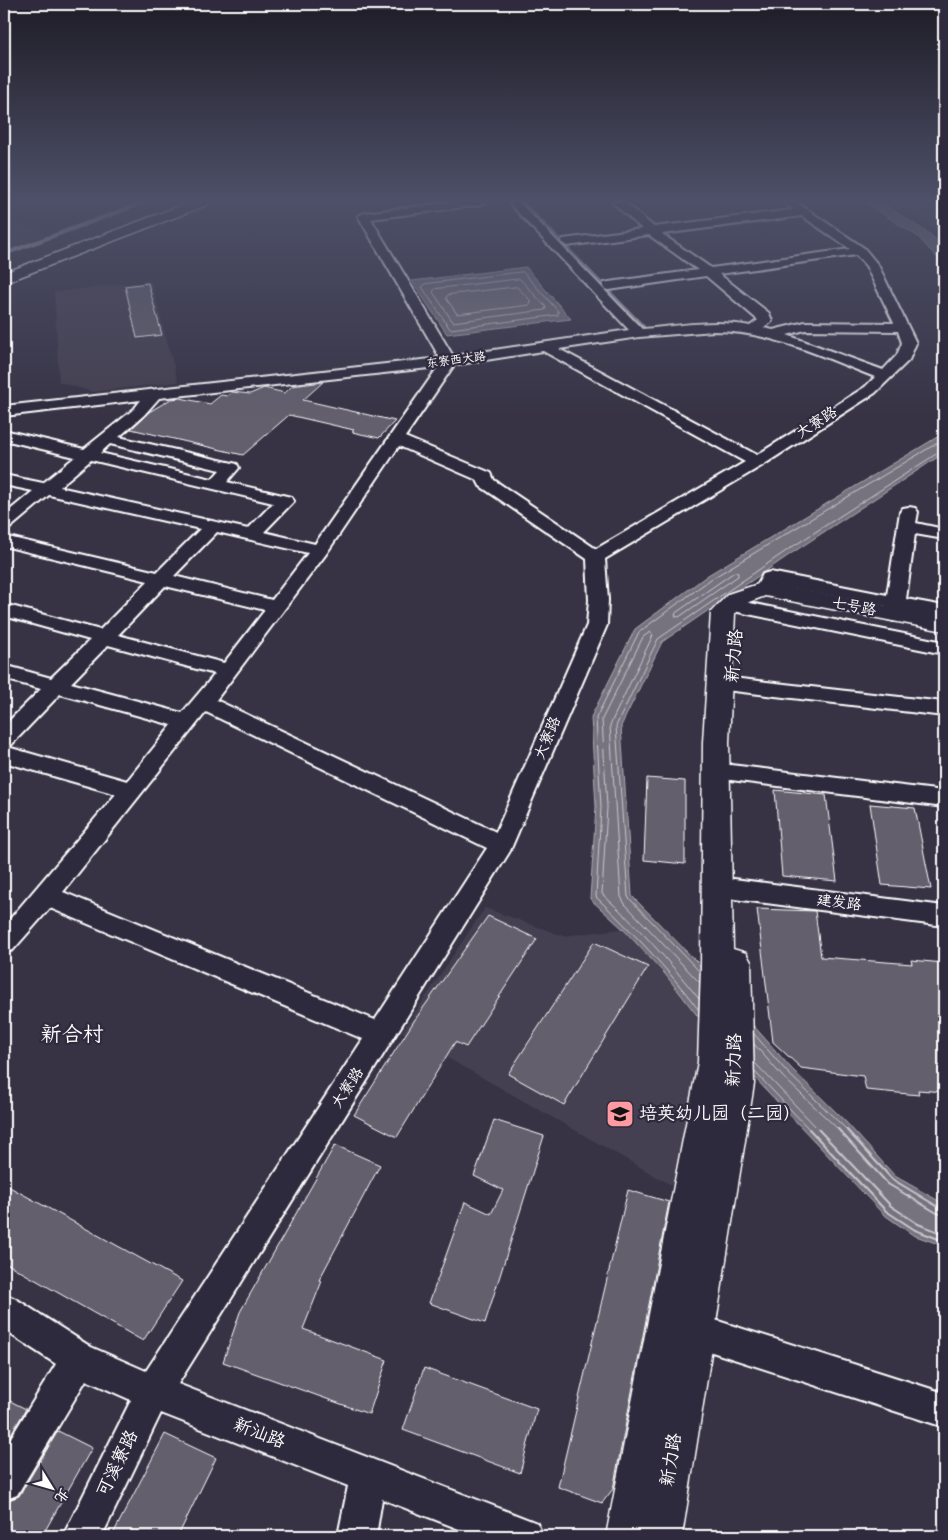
<svg xmlns="http://www.w3.org/2000/svg" width="948" height="1540" font-family="Kalam,'LXGW WenKai TC',sans-serif">
<style>
.built{fill:#444051}
.water{fill:#76737f;stroke:#adabb2}
.lines{fill:none;stroke-linecap:round;stroke-linejoin:round}
.shore-far1{stroke:#c8c7cc;stroke-width:1}
.shore{stroke:#c8c7cc;stroke-width:2}
.stream{stroke:#adabb2;stroke-width:4}
.building{fill:#635f6d;stroke:#fff}
.minor-casing{stroke:#fff;stroke-width:4}
.major-casing{stroke:#fff;stroke-width:3}
.path{stroke:#fff;stroke-width:2;stroke-dasharray:0.5 2;stroke-linecap:butt}
.minor{fill:#2f2a3d;fill-rule:evenodd}
.major{fill:#2f2a3d;fill-rule:evenodd}
.labels{text-anchor:middle;dominant-baseline:central;stroke-width:4.5;stroke-linejoin:round;paint-order:stroke}
.far-street-label{font-size:12px;fill:#fff;stroke:#2f2a3d}
.street-label{font-size:15px;fill:#fff;stroke:#2f2a3d}
.near-street-label{font-size:18px;fill:#fff;stroke:#2f2a3d}
.near-poi-label{font-size:18px;fill:#fff;stroke:#2f2a3d;text-anchor:start}
.near-quarter-label{font-size:21px;fill:#fff;stroke:#2f2a3d}
</style>
<rect width="100%" height="100%" fill="#373345"/>
<filter id="ink" filterUnits="userSpaceOnUse"><feTurbulence type="fractalNoise" baseFrequency=".02" numOctaves="2"/><feDisplacementMap in="SourceGraphic" scale="10" xChannelSelector="R" yChannelSelector="G"/><feConvolveMatrix kernelMatrix="1 2 1 2 8 2 1 2 1" color-interpolation-filters="sRGB"/></filter>
<g filter="url(#ink)">
<path class="built" d="M892 202H911L944 209V235Z
M4 218 47 235 4 250Z
M151 281 178 382 93 392 59 382 54 292Z
M485 908 563 936 623 929 665 974 703 1023 689 1195 402 1032Z"/>
<path class="water" d="M864 202H881L931 235 944 248V265L917 236Z
M526 267 571 319 447 334 412 281Z
M944 433V453L792 553 662 642 621 726 632 896 698 963 791 1068 845 1121 895 1176 944 1204V1246L913 1235 883 1214 703 1023 665 974 623 929 590 899 596 807 591 717 635 629 708 575Z"/>
<g class="lines">
<path class="shore-far1" d="M523 272 558 311V315L450 329 422 287 425 284Z
M520 279 546 307 545 310 453 322 433 292 435 289Z
M517 287 531 301 530 305 457 314 446 298 448 295Z
M735 572 738 573V576L679 617 675 616 676 613Z
M700 972 628 897 616 726 658 639 789 549 944 449
M699 982 625 904 621 897 610 725 653 635 650 632 643 637 602 719 607 807 602 894C638 926 669 961 699 999
M698 1009C667 968 633 932 596 897L601 807 596 718 639 632 711 579 944 439
M754 1034 787 1072 847 1130
M754 1044 782 1076 839 1130
M755 1063 819 1130
M755 1072 810 1130"/>
<path class="shore" d="M809 1129 886 1211 915 1230 944 1241
M818 1129 891 1206 918 1224 944 1234
M838 1129 888 1184 937 1213 944 1215
M846 1129 892 1179 940 1208H944"/>
<path class="stream" d="M522 202 643 327
M4 254 145 202"/>
</g>
<path class="building" d="M148 283 162 335 137 338 125 286Z
M323 382 303 400 395 421 379 438 352 432 354 430 289 415 243 455 131 429 149 412 171 399 180 398 210 404 221 395 227 396 232 392 250 394 264 388 285 393 292 386Z
M647 778 685 781V864L644 860Z
M775 790 826 795 837 881 782 876Z
M870 804 915 808 931 889 882 885Z
M757 909 815 911 821 957 912 964 911 960 944 963V1092L918 1090 919 1095 866 1090 863 1076 801 1068 773 1042Z
M488 916 537 939 466 1047 455 1042 397 1137 354 1115 414 1021Z
M594 942 648 967 564 1105 508 1074Z
M494 1120 544 1136 485 1323 429 1303 465 1202 491 1214 503 1190 474 1176Z
M335 1145 380 1165 319 1280 322 1281 303 1329 387 1360 369 1414 223 1362 240 1312Z
M4 1184 182 1281 143 1341 4 1262Z
M628 1190 669 1202 613 1489 602 1503 558 1487Z
M424 1368 537 1409 520 1473 403 1430Z
M4 1398 26 1409 4 1446Z
M58 1431 92 1448 42 1536H4V1502L19 1496Z
M165 1434 216 1458 178 1536H112Z"/>
<g class="lines">
<defs>
<path id="minor" d="M454 202H486L480 205 371 219 453 356 629 330 508 202H519L642 329C678 326 715 319 750 326L758 320 706 276 609 290 604 289 603 286 604 283 609 282 698 270 649 235 567 246 561 242 563 239 642 229 612 202H624L654 227 793 210 783 202H796L864 248 878 265 916 343 909 360 875 393 763 465 605 559 608 600 607 625 510 851 178 1384 537 1523 543 1536H477L382 1499 376 1536H338L348 1486 161 1413 102 1536H63L131 1400 86 1380 17 1495 4 1500V1449L56 1364 4 1330V1294L16 1299 91 1347 146 1371 363 1039 50 908 13 950 4 953V926L116 794 4 762V726L41 689 4 679V665L51 678 90 640 4 616V604L100 630 148 581 4 546V536L157 572 200 529 49 495 10 528 4 529V515L33 491 4 485V475L43 483 75 457 4 440V430L84 449 134 409 141 400 4 416V406L440 358 358 216 364 213ZM802 216 850 249 711 268 662 234ZM856 255 866 266 894 323 805 322 773 330 764 328 772 321 769 313 719 274ZM805 330 898 331 902 343 897 355 883 370 787 335ZM714 331C771 331 823 357 875 377L865 387 757 455 559 349 639 337ZM543 351 745 462 596 549 494 480 491 473 405 437 454 365ZM438 367 315 544 264 532 294 501 291 497 227 482 239 468 237 464 119 437 144 415 159 398ZM110 444 220 470 212 479 100 453ZM399 446 477 480 480 486 587 559 589 600 587 625 496 832 216 700 326 554ZM91 460 273 503 248 529 59 487ZM217 532 308 553 272 600 174 576ZM165 586 265 610 224 663 118 635ZM108 645 215 674 182 713 71 683ZM60 694 172 725 127 781 4 746 12 744ZM206 712 487 848 375 1020 63 892Z
M909 507 915 508 918 512 916 523 944 529V539L915 534 906 599 944 606V618L904 610 901 619 894 621 887 619 884 615 886 606 776 585 771 593 764 595 757 593 755 589 763 574 770 572 887 595 900 512 903 508Z
M745 602 944 642V654L738 612 735 608 738 604Z
M732 678 944 702V716L725 690 722 685 725 680Z
M731 765 944 791V807L723 779 720 773 723 767Z
M734 879 944 906V926L734 899 725 896 722 889 725 882Z
M693 1313 944 1393V1427L681 1342 676 1330 681 1318Z"/>
<path id="major" d="M190 202H209L207 205 4 283V273Z
M764 582 944 617V631L765 596 749 602 735 613 729 742 733 949 746 953 751 962 754 1084 682 1536H606L698 1062 701 967 703 742 711 612 728 594Z"/>
</defs>
<use href="#minor" class="minor-casing"/>
<use href="#major" class="major-casing"/>
<path class="path" d="M924 202 944 206"/>
<use href="#minor" class="minor"/>
<use href="#major" class="major"/>
</g>
</g>
<linearGradient id="sky" x2="0" y2="1"><stop stop-color="#1e1c26"/><stop offset="0.48" stop-color="#4d5068"/><stop offset="1" stop-color="#4d5068" stop-opacity="0"/></linearGradient>
<rect width="948" height="417" fill="url(#sky)"/>
<defs>
<symbol id="school-square" viewBox="-11 -11 22 22"><rect x="-9" y="-9" width="18" height="18" rx="4" fill="#ff9aa2" stroke="#2f2a3d"/><path d="M0-5L7-2L0 1L-7-2ZM-4 1L0 2.5L4 1V4Q0 6-4 4Z" fill="#111"/></symbol>
</defs>
<g fill-rule="evenodd">
<use href="#school-square" x="604" y="1098" width="32" height="32"/>
</g>
<g class="labels">
<g class="far-street-label">
<text transform="translate(456 360) rotate(-7)">东寮西大路</text>
</g>
<g class="street-label">
<text transform="translate(817 423) rotate(-33)">大寮路</text>
<text transform="translate(854 607) rotate(11)">七号路</text>
<text transform="translate(548 738) rotate(-67)">大寮路</text>
<text transform="translate(839 903) rotate(7)">建发路</text>
<text transform="translate(348 1088) rotate(-57)">大寮路</text>
</g>
<g class="near-street-label">
<text transform="translate(735 656) rotate(-85)">新力路</text>
<text transform="translate(735 1060) rotate(-88)">新力路</text>
<text transform="translate(259 1434) rotate(21)">新汕路</text>
<text transform="translate(672 1460) rotate(-81)">新力路</text>
<text transform="translate(118 1464) rotate(-64)">可溪寮路</text>
</g>
<g class="near-poi-label">
<text x="639" y="1114">培英幼儿园（二园）</text>
</g>
<g class="near-quarter-label">
<text x="72" y="1035">新合村</text>
</g>
</g>
<rect width="948" height="1540" fill="none" stroke="#2f2a3d" stroke-width="20"/>
<rect x="10" y="10" width="928" height="1520" fill="none" stroke="#fff" stroke-width="2" filter="url(#ink)"/>
<g transform="translate(52 1488) rotate(127)" stroke="#2f2a3d" stroke-width="4" paint-order="stroke">
<path d="M0-4L9 19L0 12L-9 19Z" fill="#ffffff"/>
<text y="-8" font-size="14" font-weight="bold" text-anchor="middle" fill="#ffffff">北</text>
</g>
</svg>
